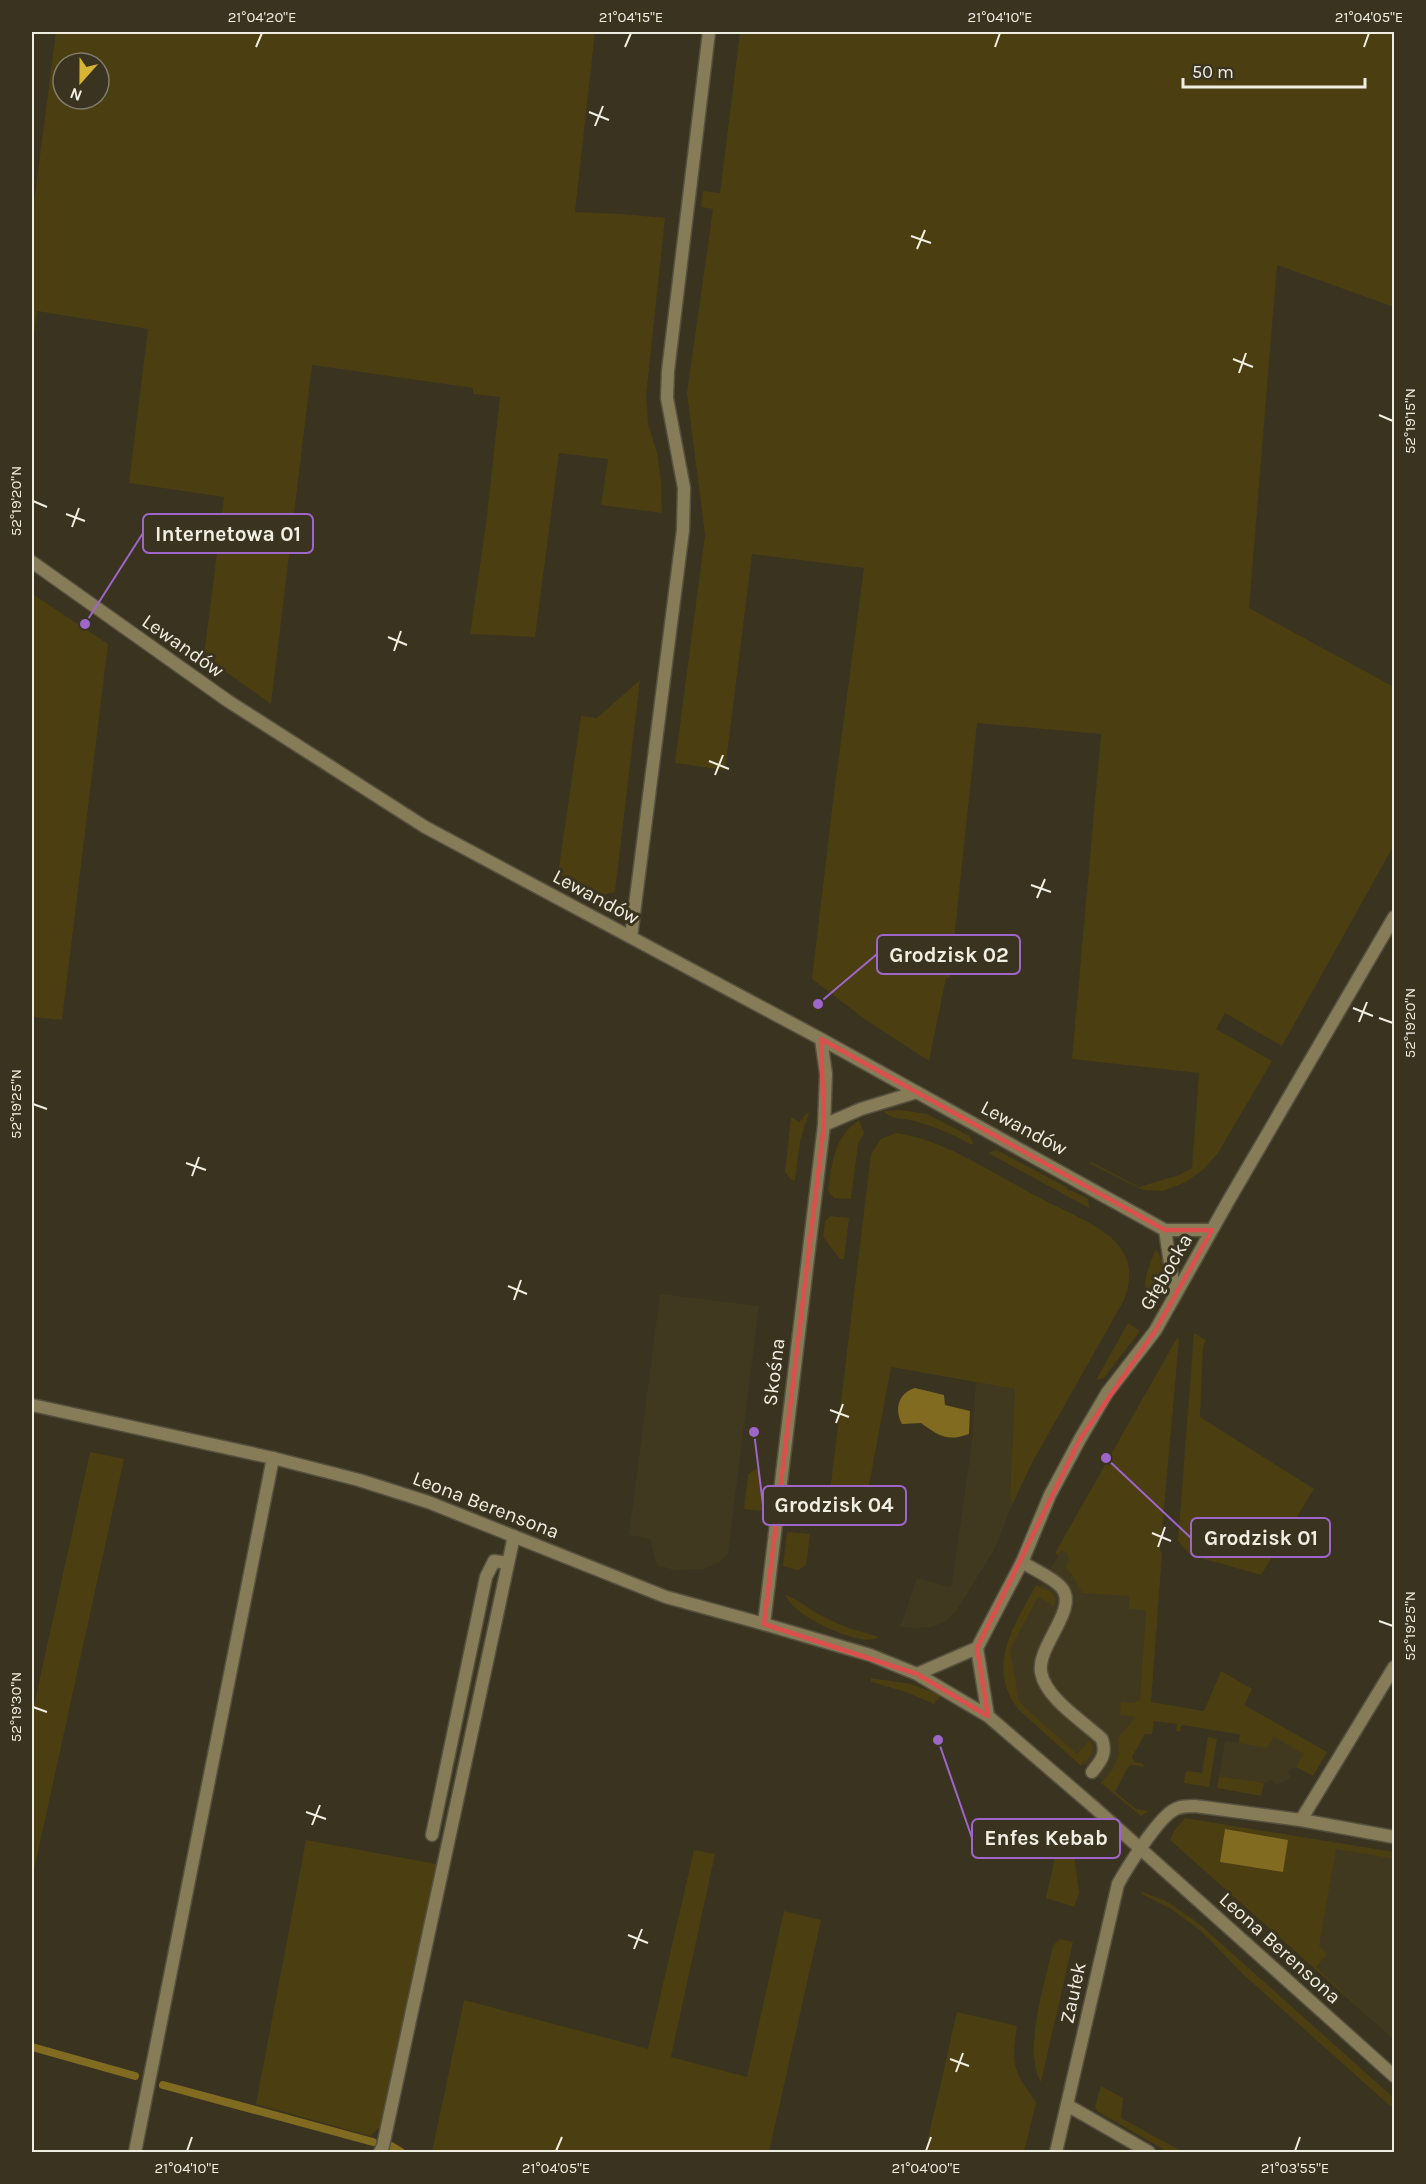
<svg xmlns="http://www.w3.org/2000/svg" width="1426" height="2184" font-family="Karla,sans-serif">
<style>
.built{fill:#41391f}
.green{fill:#4b3e11;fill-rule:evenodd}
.water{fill:#806b20}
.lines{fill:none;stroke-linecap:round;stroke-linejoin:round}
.stream{stroke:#806b20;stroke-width:8}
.service-casing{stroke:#56513f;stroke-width:15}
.minor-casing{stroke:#56513f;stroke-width:15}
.tertiary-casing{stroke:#56513f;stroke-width:15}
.service{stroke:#877c58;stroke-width:12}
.minor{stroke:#877c58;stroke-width:12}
.tertiary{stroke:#877c58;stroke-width:12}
.marked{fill:none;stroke:#db4f4d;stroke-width:4.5;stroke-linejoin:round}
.ticks{fill:none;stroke:#f0ede1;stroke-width:2}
.labels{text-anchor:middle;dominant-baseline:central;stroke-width:6;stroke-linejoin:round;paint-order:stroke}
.street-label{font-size:20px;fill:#f0ede1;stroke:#393320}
.leader{fill:none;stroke:#9e66c9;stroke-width:2}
.callout-dot{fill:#9e66c9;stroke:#393320;stroke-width:2}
.callout{fill:#393320;stroke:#9e66c9;stroke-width:2}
.callout-label{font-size:21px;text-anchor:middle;font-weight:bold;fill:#f0ede1}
.neatline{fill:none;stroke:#f0ede1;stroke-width:2}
.ticks-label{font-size:15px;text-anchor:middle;fill:#f0ede1}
</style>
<rect width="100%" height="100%" fill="#393320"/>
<path class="built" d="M660 1294 759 1306 728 1553 720 1562 703 1569 674 1570 657 1565 650 1539 629 1535Z
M1179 1340 1160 1551 1162 1552 1151 1703 1113 1790 1016 1703 1006 1648Z
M976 1382 1015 1389 1010 1495 1012 1505 995 1548 957 1610 945 1622 932 1627 915 1628 897 1626 902 1623 917 1578 950 1587 952 1585 972 1441Z
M1221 1671 1252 1689 1244 1705 1327 1752 1313 1776 1296 1767 1288 1771 1291 1778 1275 1785 1272 1779 1264 1783 1219 1776 1225 1741 1239 1743 1240 1735 1209 1730Z
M1184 1821 1394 1854V2040L1192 1858Z"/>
<path class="green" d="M56 32H595L575 212 622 214 665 218 646 396 648 423 657 453 661 482 662 513 601 505 608 459 559 453 535 637 470 634 486 524 500 397 473 394V388L312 365 271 704 204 656 224 497 129 483 148 329 37 311 32 350V217ZM63 63H99V99H63Z
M740 32H1394V307L1277 265 1249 608 1394 687V845L1282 1046 1225 1013 1216 1029 1272 1061 1218 1153 1204 1169 1186 1182 1163 1191 1143 1190 1089 1163 1091 1162 1139 1187 1179 1175 1192 1168 1199 1073 1072 1059 1101 734 977 723 950 978H946L929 1061 866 1020 812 979 834 793 864 568 752 554 725 770 675 763 705 535 687 393 713 209 701 207 703 191 720 193Z
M32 595H34L108 644 62 1020 32 1017Z
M640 680 615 892 595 897 558 874 581 716 597 718Z
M900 1110 927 1114 970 1136 973 1143 972 1145C951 1133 929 1124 905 1119 897 1118 889 1118 884 1111Z
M807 1113H809L800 1141 795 1180H791L785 1172 791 1117 799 1122Z
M859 1120 864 1133 858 1144 851 1199 834 1198 828 1191C832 1164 834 1136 859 1120Z
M896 1133C913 1135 929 1141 944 1147 978 1162 1009 1182 1042 1199 1064 1211 1104 1226 1119 1246 1133 1263 1131 1284 1123 1302L1033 1461 1012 1505 1010 1495 1015 1389 891 1367 866 1501H860L859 1504 829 1500 871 1154 881 1139Z
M997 1150 1066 1187 1069 1191H1073L1088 1199 1089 1208 988 1153Z
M831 1216 849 1218 844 1259H840L823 1237 825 1221Z
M1156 1249C1165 1262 1168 1280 1161 1295 1159 1300 1156 1303 1154 1308 1137 1294 1148 1266 1156 1249Z
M1128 1323 1140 1331 1104 1378 1096 1380Z
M1194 1333 1206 1340 1203 1346 1200 1417 1314 1489 1261 1575 1190 1555 1178 1541Z
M1177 1338 1179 1340 1160 1551 1162 1552 1151 1702 1204 1711 1221 1671 1252 1689 1244 1705 1327 1752 1313 1776 1296 1767 1303 1754 1274 1737 1267 1748 1239 1743 1240 1734 1182 1725 1180 1732 1176 1731 1177 1724 1154 1721 1152 1734H1145L1132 1757 1135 1762 1142 1763 1145 1767 1132 1765 1128 1767 1115 1792 1136 1809 1149 1811 1141 1816 1101 1783C1115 1769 1121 1758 1118 1738L1136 1717 1120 1715 1121 1702 1135 1703 1140 1700 1146 1610 1129 1609V1596L1082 1593 1072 1574 1065 1568 1069 1561 1068 1554 1061 1550 1058 1555 1055 1553Z
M90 1452 124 1459 32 1879V1714Z
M755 1469 760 1470 762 1511 744 1509 748 1474Z
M787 1532 810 1534 806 1565 798 1570 783 1566Z
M1036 1585 1053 1593 1056 1601 1054 1606 1038 1597 1010 1649 1019 1702 1077 1754 1090 1740 1093 1748 1090 1756 1081 1766 1019 1710C985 1668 1014 1625 1036 1585Z
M785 1595C800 1600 808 1609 822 1616 840 1626 860 1632 880 1637 874 1639 868 1641 861 1639 840 1636 794 1615 785 1595Z
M871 1678 911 1684 941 1695 934 1704 906 1692 871 1682Z
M1208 1737 1217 1739 1209 1787 1184 1783 1185 1773 1188 1771 1202 1773Z
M1219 1776 1264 1783 1261 1796 1217 1788Z
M1185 1818 1394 1852V1859L1336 1849 1319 1946 1327 1954 1316 1967 1369 2017 1170 1840 1174 1831Z
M1061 1829 1075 1861 1079 1893 1074 1907 1046 1898Z
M306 1840 436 1864 382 2125 370 2136 256 2104Z
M694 1850 715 1854 671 2057 747 2077 784 1911 821 1920 769 2152H432L464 2000 648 2049Z
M1143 1892 1166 1901 1197 1922 1394 2098V2107L1390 2106 1245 1976 1201 1931 1171 1909 1140 1893Z
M1060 1939 1073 1942 1041 2082C1022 2051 1046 1980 1053 1945Z
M957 2012 1017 2026C1011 2065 1013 2070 1036 2102L1024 2152H925Z
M1101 2086 1123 2098 1121 2118 1183 2152H1168L1097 2111 1095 2107Z"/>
<path class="water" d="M915 1388 944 1395 945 1405 970 1411 969 1434C947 1442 939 1436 921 1423L902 1424C894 1410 898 1393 915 1388Z
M1225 1829 1288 1840 1283 1872 1220 1862Z"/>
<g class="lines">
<path class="stream" d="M32 2047 135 2076
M163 2085 373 2142
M391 2146 401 2152"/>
<defs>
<path id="service" d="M631 937 683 530 684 488 667 398 668 371 709 32
M1022 1562C1034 1570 1052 1577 1061 1587 1080 1608 1037 1645 1041 1672 1045 1698 1084 1722 1102 1739 1107 1754 1101 1761 1092 1772
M1301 1820 1394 1667
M432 1835 486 1577 494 1561 508 1563
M1067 2105 1149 2152
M135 2152 273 1458
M380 2152 383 2146 514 1536"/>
<path id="minor" d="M32 1405 273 1458 359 1480 428 1502 666 1597 764 1624
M1056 2152 1118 1884C1128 1866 1156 1822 1172 1811 1179 1806 1187 1806 1195 1806L1301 1820 1394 1837"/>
<path id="tertiary" d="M32 562 228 701 425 827 821 1039 1165 1230H1212
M821 1039 826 1074 824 1125 764 1624 870 1655 917 1674 988 1716 1095 1808 1394 2076
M824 1125 861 1109 917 1092
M1165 1230 1175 1296
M977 1648 1022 1562 1050 1495 1080 1439 1107 1393 1155 1331 1230 1198 1394 917
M977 1648 988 1716
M917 1674 977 1648"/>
</defs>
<use href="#service" class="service-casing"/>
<use href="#minor" class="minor-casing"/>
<use href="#tertiary" class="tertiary-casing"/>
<use href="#service" class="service"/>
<use href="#minor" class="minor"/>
<use href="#tertiary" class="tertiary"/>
</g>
<path class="marked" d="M821 1039 1165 1230H1212L1155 1331 1080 1439 977 1648 988 1716 917 1674 764 1624 824 1125Z"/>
<path class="ticks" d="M256 47 262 33M625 47 631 33M995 47 1000 33M1364 47 1369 33M589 112 609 120M595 126 603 106M911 236 931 243M917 249 925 230M1233 359 1253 367M1239 373 1246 353M1379 415 1393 421M33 501 47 507M66 514 85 521M72 527 79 508M388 637 407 645M394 651 401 631M709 761 729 769M715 775 723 755M1031 885 1051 892M1037 898 1045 879M1353 1008 1373 1016M1379 1018 1393 1023M1359 1022 1367 1002M33 1104 47 1109M186 1163 206 1170M192 1176 199 1157M508 1286 527 1294M514 1300 521 1280M830 1410 849 1417M836 1423 843 1404M1152 1533 1171 1541M1158 1547 1165 1527M1379 1621 1393 1626M33 1707 47 1712M306 1812 326 1819M312 1825 320 1805M628 1935 648 1943M634 1949 642 1929M950 2059 969 2066M956 2072 963 2053M187 2151 192 2137M556 2151 562 2137M926 2151 931 2137M1295 2151 1300 2137"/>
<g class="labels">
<g class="street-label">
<text transform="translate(183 646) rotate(35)">Lewandów</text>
<text transform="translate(596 897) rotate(28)">Lewandów</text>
<text transform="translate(1024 1128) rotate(28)">Lewandów</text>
<text transform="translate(1166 1272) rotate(-60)">Głębocka</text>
<text transform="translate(774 1372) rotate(-83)">Skośna</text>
<text transform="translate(486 1505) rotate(21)">Leona Berensona</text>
<text transform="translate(1280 1948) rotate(42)">Leona Berensona</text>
<text transform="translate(1073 1993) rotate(-78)">Zaułek</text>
</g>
</g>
<path class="leader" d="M85 624L143 533M818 1004L877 954M754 1432L763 1505M1106 1458L1191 1538M938 1740L972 1838"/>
<g class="callout-dot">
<circle cx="85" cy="624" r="6"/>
<circle cx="818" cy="1004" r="6"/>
<circle cx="754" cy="1432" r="6"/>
<circle cx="1106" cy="1458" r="6"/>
<circle cx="938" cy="1740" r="6"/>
</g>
<g class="callout">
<rect x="143" y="514" width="170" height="39" rx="6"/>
<rect x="877" y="935" width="143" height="39" rx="6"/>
<rect x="763" y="1486" width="143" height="39" rx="6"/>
<rect x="1191" y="1518" width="139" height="39" rx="6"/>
<rect x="972" y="1819" width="148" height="39" rx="6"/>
</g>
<g class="callout-label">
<text x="228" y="541">Internetowa 01</text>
<text x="949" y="962">Grodzisk 02</text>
<text x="834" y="1512">Grodzisk 04</text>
<text x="1261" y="1545">Grodzisk 01</text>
<text x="1046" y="1845">Enfes Kebab</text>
</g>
<rect width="1426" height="2184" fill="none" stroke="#393320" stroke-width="66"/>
<g transform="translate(81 81) rotate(201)"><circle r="28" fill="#393320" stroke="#827d6d" stroke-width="1.5"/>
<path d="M0-4.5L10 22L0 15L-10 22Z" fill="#d7b434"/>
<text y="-9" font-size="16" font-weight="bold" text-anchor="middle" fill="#f0ede1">N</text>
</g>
<path d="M1183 78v9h182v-9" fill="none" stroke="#f0ede1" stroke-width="3"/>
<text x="1192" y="78" font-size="18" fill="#f0ede1" stroke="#393320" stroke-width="4.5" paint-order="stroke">50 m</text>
<rect x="33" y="33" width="1360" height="2118" class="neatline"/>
<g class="ticks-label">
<text x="262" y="22">21°04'20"E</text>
<text x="631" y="22">21°04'15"E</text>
<text x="1000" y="22">21°04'10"E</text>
<text x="1369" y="22">21°04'05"E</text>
<text transform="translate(1410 421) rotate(-90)" y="5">52°19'15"N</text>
<text transform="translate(16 501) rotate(-90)" y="5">52°19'20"N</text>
<text transform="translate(1410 1023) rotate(-90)" y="5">52°19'20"N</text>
<text transform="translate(16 1104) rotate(-90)" y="5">52°19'25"N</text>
<text transform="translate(1410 1626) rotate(-90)" y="5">52°19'25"N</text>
<text transform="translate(16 1707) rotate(-90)" y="5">52°19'30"N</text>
<text x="187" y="2173">21°04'10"E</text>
<text x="556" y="2173">21°04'05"E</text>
<text x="926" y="2173">21°04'00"E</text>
<text x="1295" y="2173">21°03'55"E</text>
</g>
</svg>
